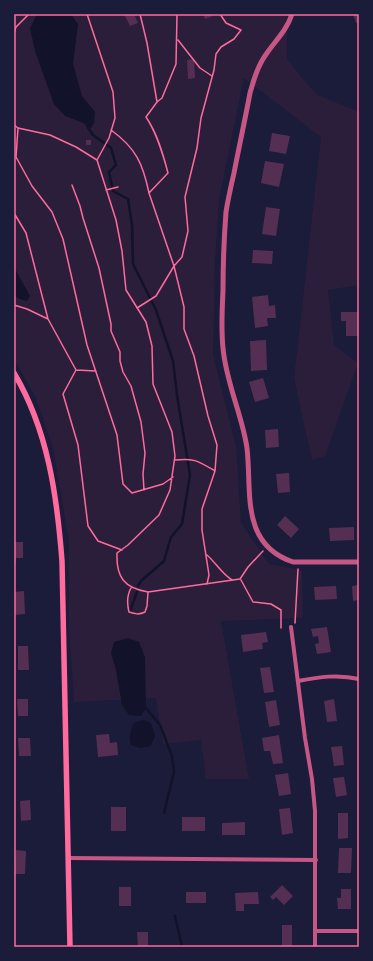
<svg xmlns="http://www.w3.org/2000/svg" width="373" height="961" font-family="'Noto Sans',sans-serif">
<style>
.green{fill:#2a1e3b}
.water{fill:#12122b}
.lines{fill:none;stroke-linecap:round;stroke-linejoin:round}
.stream{stroke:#12122b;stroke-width:2.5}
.building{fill:#542f53}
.path{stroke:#ff6b9d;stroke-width:1.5}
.minor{stroke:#c65784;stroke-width:4}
.tertiary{stroke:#c65784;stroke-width:5}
.secondary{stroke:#ff6b9d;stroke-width:5.5}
.neatline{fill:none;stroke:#ff6b9d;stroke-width:1.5}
</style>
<rect width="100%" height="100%" fill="#1b1b3a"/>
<path class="green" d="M17 14H287V59L303 79 318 95 359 112V285L328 290 334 345 358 363 325 456 312 460 294 378 321 137 244 78 219 200 215 263 213 354 236 446 241 523 269 564 302 570 303 618 221 621 249 779H206L201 740 163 744 156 698 74 702 69 627V541L53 448 36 398 14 359V15Z"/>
<path class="water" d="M37 14H71L78 24 73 64 82 96 95 112 94 123 91 128 81 122 65 116 54 104 35 51 30 28Z
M14 267 30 296 27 301 20 299 14 296Z
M128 638 139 642 145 657 146 708 141 716 129 715 122 705 116 670 111 653 114 642Z
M144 720 151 723 155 736 151 746 140 748 131 745C128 737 131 730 134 723Z"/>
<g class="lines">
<path class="stream" d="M87 126 93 135 111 148 116 165 109 172 113 191 128 199 132 225 133 264 156 310 173 361 177 395 190 475 182 524 171 537 164 561 141 581 138 586
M130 611 137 592
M146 708 160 725 172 756 174 772 164 813
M175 916 182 947"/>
</g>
<path class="building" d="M124 14H134L138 23 130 26Z
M203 14H212L213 16 205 19Z
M353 14H359V22L356 23Z
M194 59 195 78 188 79 187 60Z
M272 133 290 136 286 154 269 151Z
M86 140H91V145H86Z
M265 161 284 164 279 187 261 183Z
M266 207 280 209 276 236 262 234Z
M253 250 273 251 272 264 252 263Z
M268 295 269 306 275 305 276 318H267L268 326 255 328 252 297Z
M341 312H359V336H346V321H341Z
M266 340 267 370 251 371 250 341Z
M263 378 269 398 255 402 249 382Z
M278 429 279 447 266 448 265 430Z
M289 473 290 492 278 493 276 474Z
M285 516 299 529 291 538 277 525Z
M354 527V540L330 541 329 528Z
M14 542H23V558H16V563H14Z
M359 585V600L353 601 352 586Z
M336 586 337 599 315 600 314 587Z
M24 591 25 614 14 615V592Z
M327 627 331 652 317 654 315 644 319 643 318 636 313 637 311 629Z
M266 632 268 642 262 643 263 649 243 652 241 635Z
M18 646H28L29 670H18Z
M270 667 274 692 264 693 260 668Z
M17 699H28V716H18Z
M334 699 337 721 327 722 324 701Z
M276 700 280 725 269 727 265 702Z
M109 734 110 743 117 742 118 755 98 757 96 735Z
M279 735 283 763 273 764 270 751H264L262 738Z
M18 738H30L31 756H19Z
M342 746 344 765 334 766 331 747Z
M288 773 291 794 279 796 275 775Z
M344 777 347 795 336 797 333 778Z
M30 800 31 820 21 821 20 801Z
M111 807H126V831H111Z
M290 808 293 833 282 835 279 809Z
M338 813H348V838L338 839Z
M182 817H205V831H182Z
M245 822V835H222V823Z
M339 848H352L351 873H338Z
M16 850 26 851 25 874H15Z
M282 885 293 896 284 905 276 897 273 900 270 897Z
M119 887H131V906H119Z
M341 889H351V909H338L337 898H341Z
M186 892H206V903H186Z
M258 892 259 904H244V911H236L235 893Z
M282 925H292V947H282Z
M137 932H148V947H138Z"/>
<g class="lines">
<path class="path" d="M87 14 113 92 115 118 109 138 97 160
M140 14 147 43 157 102
M177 14 176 64 162 98 157 102 146 117C157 133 163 154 168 173L149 193 174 266 184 307V329L194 356 208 416 217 445 215 471 202 509V530L209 575 207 584
M14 33 16 27 29 14
M178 40 200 68 212 76
M14 125 18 128 50 135 76 147 97 160 116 220 122 251 126 290 146 322 152 346 153 384 172 432 175 456 170 490 159 515 128 545 117 553C116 577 124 588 148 592L240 579 248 567 263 551
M18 128 16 157 32 186 52 212 63 239 87 345 117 435 123 484 132 493 163 484 173 477
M111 130C136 148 143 164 149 193
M72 185 80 206 83 218 99 268 111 324V331L120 352V361L123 372 131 386 141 422 145 453 143 474 144 490
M106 190 118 187
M14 213 26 233 48 319 76 370
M14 305 27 309 48 319
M137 308 156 296 174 266 182 257 188 231 185 197 197 148 201 118 214 70 216 54 221 47 234 39 241 30 226 23 220 14
M96 371 76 370 63 394 78 445 88 526 98 541 122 550
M175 460C195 458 198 461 215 471
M207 555C216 563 222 574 232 580
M241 580 253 602 271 604 281 610V628
M131 588C127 595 127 604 129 612 135 614 139 615 145 612L147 606 148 592
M295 623 298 569"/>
<path class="minor" d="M291 627 305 738 312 779 315 811V947
M298 681C319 677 338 674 359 679
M69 858 316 860
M315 931H359"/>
<path class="tertiary" d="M292 14C287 30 276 40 267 53 258 65 254 79 250 93 245 120 239 147 234 173 231 186 228 199 226 212 224 238 223 265 223 291 222 310 221 329 223 348 226 383 242 414 247 448 252 492 240 544 293 562H359"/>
<path class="secondary" d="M14 373C48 430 57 496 62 561L70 947"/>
</g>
<rect width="373" height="961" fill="none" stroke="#1b1b3a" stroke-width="30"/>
<rect x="15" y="15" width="343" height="931" class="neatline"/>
</svg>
